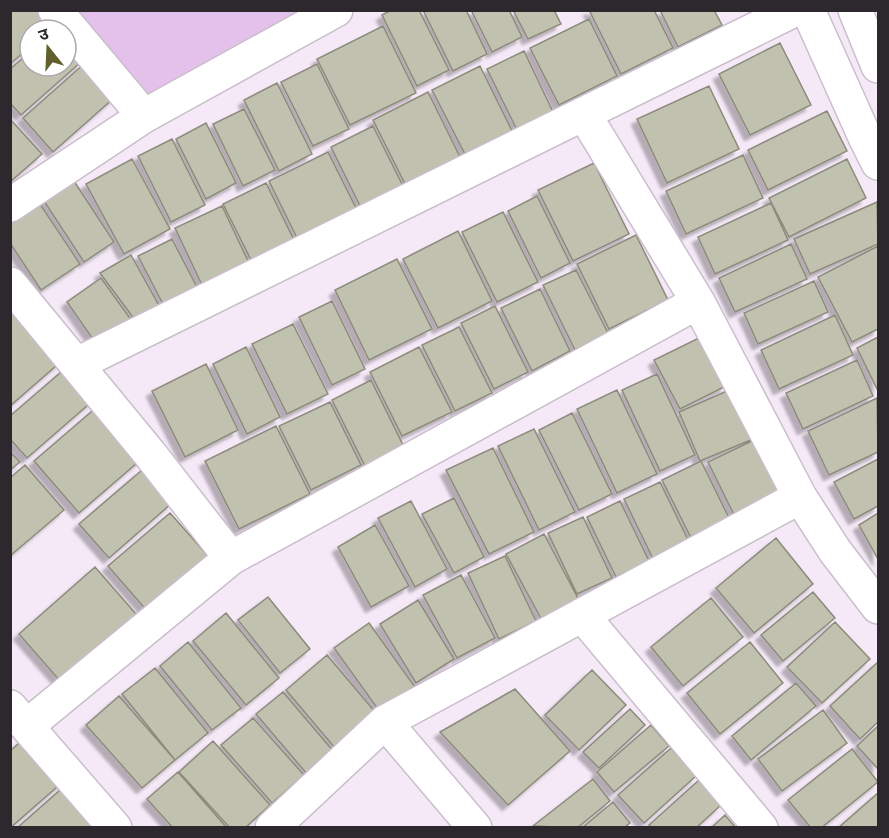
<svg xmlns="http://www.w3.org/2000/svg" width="889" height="838" font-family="Inter,'Noto Sans Devanagari',sans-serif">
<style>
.green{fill:#e4c1ea}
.building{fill:#c1c1b0;stroke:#8c8b7b;stroke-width:1.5;filter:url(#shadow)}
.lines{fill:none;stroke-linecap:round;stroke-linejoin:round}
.minor-casing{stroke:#cabecc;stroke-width:36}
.minor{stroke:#fff;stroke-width:33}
</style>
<defs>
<filter id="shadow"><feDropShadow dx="-5.5" dy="5.5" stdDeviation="1.5" flood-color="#0004"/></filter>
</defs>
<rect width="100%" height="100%" fill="#f5e9f7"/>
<path class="green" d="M55 11H342L144 116Z"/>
<path class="building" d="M10 10H42L54 25 49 30H30V47L10 64Z
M391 10H419L449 70 417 86 382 15Z
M423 10H466L487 54 453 71Z
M471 10H509L522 37 492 52Z
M513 10H554L561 24 528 39Z
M589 10H654L673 48 621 74Z
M660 10H714L722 25 678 47Z
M589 19 617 76 559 105 530 48Z
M383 26 416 93 350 125 317 59Z
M780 43 811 105 750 135 719 74Z
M66 45 81 62 21 115 10 103V69L30 52V66H66Z
M524 51 554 114 518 132 487 69Z
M85 63 115 97 53 152 23 118Z
M317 64 349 129 313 146 281 82Z
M480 66 515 137 468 160 432 90Z
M277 83 312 154 279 171 244 100Z
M709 86 739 149 667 183 637 119Z
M428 92 461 159 406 186 373 120Z
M244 109 275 170 243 186 213 124Z
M827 111 847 151 768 190 748 150Z
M10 119 42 154 10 182Z
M206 123 236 183 206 199 176 139Z
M373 126 407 194 364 214 331 147Z
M172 139 205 205 171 222 138 156Z
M328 152 358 212 299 242 269 181Z
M743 155 763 198 686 234 666 191Z
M132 159 170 229 124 254 86 184Z
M847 159 866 198 789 237 769 198Z
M594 163 629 234 573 261 538 190Z
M72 178 114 242 84 262 42 198Z
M266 183 295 242 252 262 223 204Z
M537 196 570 263 541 278 508 211Z
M38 201 80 264 41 290 10 243V219Z
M877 202 878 244 810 274 794 239Z
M771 203 788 240 715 274 698 237Z
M222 206 249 263 202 285 175 228Z
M503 212 538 282 497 302 462 232Z
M458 231 492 301 438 328 403 259Z
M636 235 668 300 609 329 577 264Z
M172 239 198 289 164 306 138 256Z
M791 244 807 279 735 312 719 278Z
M878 246V329L852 342 818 277Z
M131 255 162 311 138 324 100 273Z
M397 259 432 329 369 360 335 290Z
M576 270 608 333 575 350 543 285Z
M101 278 132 321 97 345 67 302Z
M814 281 828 312 758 344 744 313Z
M540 289 570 351 532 371 501 308Z
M332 301 365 369 332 385 299 317Z
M18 306 64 359 10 406V313Z
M495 306 528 372 494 389 461 323Z
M835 315 853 355 779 389 761 350Z
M293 324 328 394 287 414 252 344Z
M459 327 492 393 455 411 422 345Z
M701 337 726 386 680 409 654 360Z
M878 337V388L877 389 857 348Z
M246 347 280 417 247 434 213 364Z
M419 347 452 412 402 436 370 372Z
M857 360 873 396 803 429 786 393Z
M206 364 238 430 185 457 152 391Z
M68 366 96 398 27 458 10 439V416Z
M657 374 695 455 660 471 622 390Z
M371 380 404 447 365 466 332 400Z
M736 387 758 437 700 461 679 412Z
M617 390 657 474 617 493 577 409Z
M877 398 878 452 829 475 808 431Z
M330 402 361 465 311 490 279 426Z
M98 406 144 457 79 513 34 461Z
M572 413 612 494 579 510 539 430Z
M276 426 310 494 239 529 205 461Z
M534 429 575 512 539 530 498 446Z
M758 438 787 497 737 521 708 462Z
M493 448 534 532 489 554 446 470Z
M10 452 20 462 10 470Z
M878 459V506L854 519 834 482Z
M701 461 733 526 694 544 662 480Z
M25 465 64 510 10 556V478Z
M142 470 172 503 109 558 79 524Z
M660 482 692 548 656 565 624 499Z
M454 498 484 557 454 573 422 514Z
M411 501 447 569 415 587 378 518Z
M620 501 649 561 616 577 587 517Z
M170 513 217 566 155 620 108 566Z
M878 513V559L859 525Z
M583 517 612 578 577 594 548 533Z
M375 525 409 586 371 607 338 547Z
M544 534 581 604 544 624 506 554Z
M776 538 813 584 754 633 716 588Z
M505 556 536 621 499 639 468 573Z
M95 567 143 622 67 689 19 634Z
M461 575 495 638 457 658 423 595Z
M813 592 835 618 783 661 761 635Z
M268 597 310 649 280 673 238 620Z
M711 598 743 637 683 686 651 647Z
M418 600 454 659 416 683 380 624Z
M226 613 279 678 246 705 193 641Z
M835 622 870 659 822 703 787 667Z
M369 623 415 687 380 712 334 648Z
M188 642 241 708 212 730 160 666Z
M750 642 783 683 720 734 687 693Z
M327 655 376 713 335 748 286 690Z
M878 662V722L860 739 830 706Z
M155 668 208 733 175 760 122 694Z
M592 670 626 705 579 750 545 715Z
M796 683 816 706 751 760 732 736Z
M515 689 570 751 508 805 440 732Z
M283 692 334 752 307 774 256 714Z
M119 696 175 760 142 788 86 725Z
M630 709 645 725 599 768 583 752Z
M823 710 847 743 782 791 758 759Z
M253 718 304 775 272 803 221 745Z
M651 725 669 746 614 792 597 772Z
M878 726V769L857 746Z
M26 737 65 780 10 828V751Z
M213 741 270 805 245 828H230L179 772Z
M671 748 696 776 644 823 618 795Z
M852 749 878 782 821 828H811L788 800Z
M178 772 227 828H173L147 799Z
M593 779 610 801 577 828 533 826Z
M699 780 721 805 696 828H651L649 825Z
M67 784 94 828H17Z
M878 793V828H838Z
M613 802 630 823 624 828H582Z
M725 815 736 828H711Z"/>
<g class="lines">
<defs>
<path id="minor" d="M55 10 144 116
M808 10 865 137 878 163
M855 10 878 66
M584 114 698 302 800 497 835 551 878 607
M10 205 144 116 336 10
M10 284 150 454 231 558
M77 364 794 10
M582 615 761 828
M10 707 115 828
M385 722 475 828
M27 726 231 558 698 302
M272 828 385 722 800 497"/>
</defs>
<use href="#minor" class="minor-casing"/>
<use href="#minor" class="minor"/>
</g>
<rect width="889" height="838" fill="none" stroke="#2d282e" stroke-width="24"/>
<g transform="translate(48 48) rotate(342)"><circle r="28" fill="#ffffff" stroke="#aba9ab" stroke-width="1.5"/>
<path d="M0-4.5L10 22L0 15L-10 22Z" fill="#625f2c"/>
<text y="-9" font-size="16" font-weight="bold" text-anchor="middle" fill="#2d282e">उ</text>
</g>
</svg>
